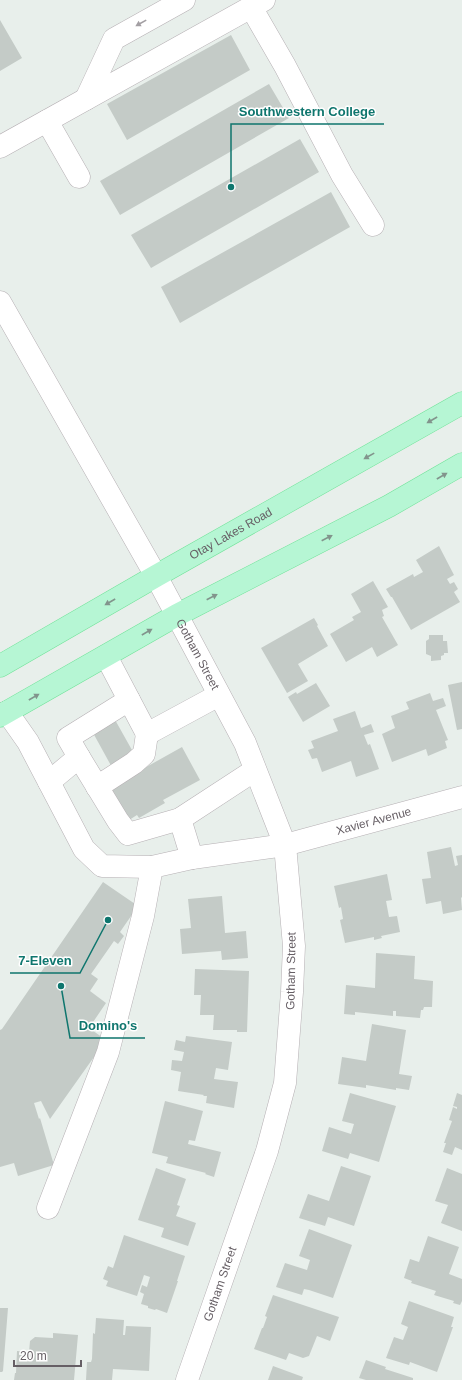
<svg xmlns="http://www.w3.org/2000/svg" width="462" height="1380" font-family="Helvetica,sans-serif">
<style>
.building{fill:#c4cbc7}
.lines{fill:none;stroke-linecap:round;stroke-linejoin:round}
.minor-casing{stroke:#b6b0b4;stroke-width:23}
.major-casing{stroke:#6ee297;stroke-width:23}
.minor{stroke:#fff;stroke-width:22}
.major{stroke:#b6f6d4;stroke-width:22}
.oneway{fill:#a39fa3}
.oneway2{fill:#82948c}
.labels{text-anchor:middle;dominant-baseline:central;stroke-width:3;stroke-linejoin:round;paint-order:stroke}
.street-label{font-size:12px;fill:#665f65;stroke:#fff}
.leader{fill:none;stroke:#0f766e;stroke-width:1.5}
.callout-dot{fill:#0f766e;stroke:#fff;stroke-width:1.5}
.callout-label{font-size:13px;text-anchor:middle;font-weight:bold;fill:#0f766e;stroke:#fff;stroke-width:3;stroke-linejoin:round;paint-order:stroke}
</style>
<rect width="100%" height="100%" fill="#e8efeb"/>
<path class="building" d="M0 20 22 58 0 71Z
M231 35 250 70 127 140 107 104Z
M269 84 289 118 120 215 100 181Z
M300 139 319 172 151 268 131 235Z
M331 192 350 227 180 323 161 287Z
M439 546 454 575 447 579 450 584 454 582 458 589 454 592 460 602 411 630 392 597H391L386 589 413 574 414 577 423 572 416 560Z
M373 581 388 607 382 610 384 616 382 617 398 645 377 657 372 647 346 662 330 634 354 620 352 617 361 612 351 594Z
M314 618 318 625 317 626 328 646 298 664 308 681 287 693 261 648Z
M429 635H443V641H447L448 653H444V655L441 656V660L431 661V656L426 654V641L429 639Z
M462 682V729L457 730 448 685Z
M316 683 330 706 303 722 288 697 296 692 297 694Z
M430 693 433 701 443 698 446 706 436 710 448 740 445 741 447 748 428 756 426 749 392 762 382 734 395 728 391 716 409 709 406 702Z
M355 711 361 728 371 724 374 732 364 735 368 745 370 744 379 769 356 777 351 761 322 772 317 758 312 759 308 750 314 748 311 741 338 731 333 719Z
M114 718 137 759 114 771 92 731Z
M182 747 200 780 163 800 165 803 139 818 137 815 126 822 107 789Z
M451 847 455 866 458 865 456 856 462 855V897L461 898 462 910 443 914 441 901 426 904 422 879 431 878 427 852Z
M387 874 392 900 386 901 389 917 397 916 400 932 381 936 382 938 374 940V937L345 943 340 920 343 919 341 907 339 908 334 886Z
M103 882 138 906 120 932 124 936 118 944 114 941 91 974 98 979 90 991 106 1003 89 1028 106 1040 50 1119 41 1101 34 1103 39 1119 40 1118 54 1165 18 1176 14 1163 0 1167V1030L2 1029Z
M222 896 225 933 246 931 248 958 222 960 221 951 182 954 180 929 191 928 188 899Z
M376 953 415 956 414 979 433 981 432 1007H424L423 1010H421L420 1018 396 1016V1011H393V1016L355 1012V1015L344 1014 346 985 375 988Z
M195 969 249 971 247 1032H237V1030H213L214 1015H200L201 995H194Z
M372 1024 406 1030 399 1074 412 1076 409 1090 396 1088V1090L366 1085V1088L338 1084 342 1057 366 1061Z
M186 1036 232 1042 228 1070 216 1068 214 1079 238 1082 234 1108 206 1103 207 1096H203L204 1095 178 1091 181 1072 171 1070 172 1060 182 1061 184 1052 174 1050 176 1040 185 1042Z
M350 1093 396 1106 379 1162 350 1153 348 1159 322 1151 329 1127 351 1134 354 1124 342 1121Z
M457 1093 462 1095V1150L455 1147 452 1155 443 1152 446 1143H444L452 1121 449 1120 453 1107 457 1109V1107L453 1106Z
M165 1101 203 1111 195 1141 189 1140 188 1144 221 1152 214 1177 205 1174 206 1173 166 1163 168 1157 152 1153Z
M341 1166 371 1176 354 1226 328 1217 325 1226 299 1218 308 1194 329 1201Z
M156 1168 186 1179 177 1205 180 1206 176 1216 196 1223 188 1246 161 1237 164 1228 138 1220Z
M447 1168 462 1174V1231L441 1223 448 1205 435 1201Z
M309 1229 352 1245 333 1298 309 1290 304 1289 302 1295 276 1287 285 1263 307 1270 310 1260 299 1256Z
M124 1235 185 1256 177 1281H178L167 1313 156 1309 155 1310 148 1308V1306L141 1304 144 1294 140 1292 142 1285 147 1287 150 1277 144 1275 137 1296 106 1286 108 1281 103 1279 108 1266 113 1268Z
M428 1236 459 1247 449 1274 462 1279V1301L460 1305 453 1303 454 1301 434 1295 436 1291 411 1283 412 1281 404 1278 410 1259 419 1262Z
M273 1295 339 1317 330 1341 317 1336 309 1356 303 1358 289 1353 286 1360 254 1349 262 1328H263L267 1317 265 1316Z
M409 1301 454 1317 451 1327H453L437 1372 410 1362 409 1365 386 1358 394 1337 403 1340 408 1327 401 1324Z
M0 1308H8L3 1371 2 1372H0Z
M96 1318 124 1320 123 1335H125L126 1326 151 1327 149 1371 113 1369 112 1380H86L87 1362H91L92 1359 93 1333 95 1334Z
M53 1333 78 1335 74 1380H14L15 1373H16L17 1351 29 1352 30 1341 35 1337 53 1338Z
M366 1360 386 1367 385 1369 413 1378V1380H366L359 1378Z
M273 1366 303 1377 302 1380H268Z"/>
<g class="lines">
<defs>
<g id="minor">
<path d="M251 7 285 66 342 175 373 225"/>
<path d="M86 99 114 39 184 0"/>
<path d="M47 121 79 177"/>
<path d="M0 147 264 0"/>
<path id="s1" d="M0 302 156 576 245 743 285 845 294 946 292 992 285 1083 267 1151 187 1380"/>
<path d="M106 656 147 734 219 695"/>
<path id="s2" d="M7 712 28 742 84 849 102 866 152 867 192 858 285 845 462 797"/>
<path d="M79 757 68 738 129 700"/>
<path d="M49 782 79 757 118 821 128 834 180 819 255 770"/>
<path d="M97 787 134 763 144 754 147 734"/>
<path d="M180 819 192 858"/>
<path d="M48 1208 108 1052 143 916 152 867"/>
</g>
<g id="major">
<path id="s3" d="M0 666 156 576 462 403"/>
<path d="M0 716 177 615 389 506 462 464"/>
</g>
</defs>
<use href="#minor" class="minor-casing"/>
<use href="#major" class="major-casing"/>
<use href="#minor" class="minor"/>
<use href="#major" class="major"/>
</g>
<defs><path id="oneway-solid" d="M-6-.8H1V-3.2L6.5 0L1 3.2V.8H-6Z"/></defs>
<use class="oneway" href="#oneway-solid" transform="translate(141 23) rotate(151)"/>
<g class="oneway2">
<use href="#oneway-solid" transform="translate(432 420) rotate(150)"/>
<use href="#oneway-solid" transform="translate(369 456) rotate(151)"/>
<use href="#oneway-solid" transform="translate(442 476) rotate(-30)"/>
<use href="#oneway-solid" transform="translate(327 538) rotate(-27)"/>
<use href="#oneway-solid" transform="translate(212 597) rotate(-27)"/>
<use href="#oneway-solid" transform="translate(110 602) rotate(150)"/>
<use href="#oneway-solid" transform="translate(147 632) rotate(-30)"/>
<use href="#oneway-solid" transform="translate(34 697) rotate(-30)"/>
</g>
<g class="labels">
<g class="street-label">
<text stroke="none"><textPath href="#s3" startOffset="266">Otay Lakes Road</textPath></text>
<text stroke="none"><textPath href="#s1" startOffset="404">Gotham Street</textPath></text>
<text stroke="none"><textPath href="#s2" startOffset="459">Xavier Avenue</textPath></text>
<text transform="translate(291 971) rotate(-89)">Gotham Street</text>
<text transform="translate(220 1284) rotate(-71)">Gotham Street</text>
</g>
</g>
<path class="leader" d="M231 187L231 124H384M108 920L80 973H10M61 986L70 1038H145"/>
<g class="callout-dot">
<circle cx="231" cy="187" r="4"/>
<circle cx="108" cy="920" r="4"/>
<circle cx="61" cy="986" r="4"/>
</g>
<g class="callout-label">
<text x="307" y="116">Southwestern College</text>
<text x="45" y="965">7-Eleven</text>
<text x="108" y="1030">Domino's</text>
</g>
<path d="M14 1360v6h67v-6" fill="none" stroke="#665f65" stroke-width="2"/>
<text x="20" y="1360" font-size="12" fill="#665f65" stroke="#ffffff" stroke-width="3" paint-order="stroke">20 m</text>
</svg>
